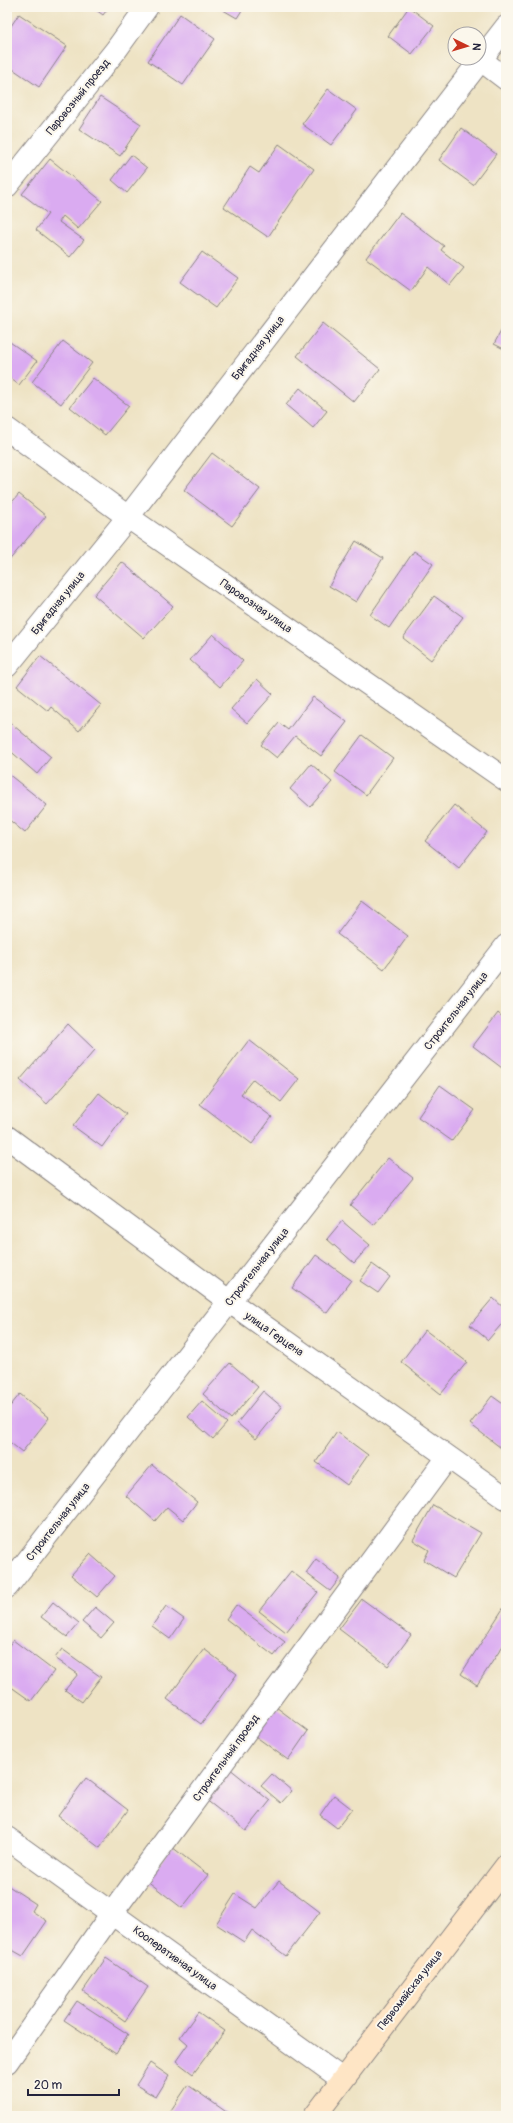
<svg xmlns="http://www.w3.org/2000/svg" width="513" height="2123" font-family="Pangolin,sans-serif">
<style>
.building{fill:#daabf1}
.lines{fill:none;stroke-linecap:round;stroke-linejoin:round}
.street-casing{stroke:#888280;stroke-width:24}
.secondary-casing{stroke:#888280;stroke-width:24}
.street{stroke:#fff;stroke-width:22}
.secondary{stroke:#fee5c5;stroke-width:22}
.labels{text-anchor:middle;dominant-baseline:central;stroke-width:4;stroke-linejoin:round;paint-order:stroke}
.street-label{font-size:11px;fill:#22223b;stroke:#fbf7ec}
</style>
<rect width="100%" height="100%" fill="#fbf7ec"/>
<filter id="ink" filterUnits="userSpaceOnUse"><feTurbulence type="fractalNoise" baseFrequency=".025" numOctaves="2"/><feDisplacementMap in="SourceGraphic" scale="8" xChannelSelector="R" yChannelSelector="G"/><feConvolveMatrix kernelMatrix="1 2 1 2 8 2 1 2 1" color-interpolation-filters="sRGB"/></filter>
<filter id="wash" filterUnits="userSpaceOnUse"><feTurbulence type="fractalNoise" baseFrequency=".012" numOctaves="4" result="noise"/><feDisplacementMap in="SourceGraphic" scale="16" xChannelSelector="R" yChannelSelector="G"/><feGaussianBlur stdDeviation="0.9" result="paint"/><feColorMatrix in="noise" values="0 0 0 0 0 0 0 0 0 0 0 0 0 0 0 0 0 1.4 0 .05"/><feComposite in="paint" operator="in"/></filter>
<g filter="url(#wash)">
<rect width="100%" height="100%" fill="#eee3c4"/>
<g id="blocks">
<path class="building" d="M92 7H109L103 15Z
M218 7H244L237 18Z
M409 7 434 26 412 54 388 36Z
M19 14 67 46 39 87 7 65V32Z
M180 14 215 39 183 85 148 61Z
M328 89 357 110 331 145 302 124Z
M100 97 141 124 120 156 79 129Z
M461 128 496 154 473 185 439 160Z
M279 144 314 169 268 237 224 207 250 167 259 173Z
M131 155 147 168 127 193 112 180Z
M50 159 102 201 78 229 63 216 59 222 84 240 70 257 36 230 48 214 22 194Z
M400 213 444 246 441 250 464 268 450 285 428 267 411 291 366 258Z
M202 252 238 278 216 308 180 282Z
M506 322V350L494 344Z
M323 323 380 369 354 402 297 356Z
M7 340 37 361 19 385 7 376Z
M63 341 92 363 61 404 32 382Z
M93 378 129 406 105 435 70 407Z
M300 388 327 411 313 428 286 405Z
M212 453 260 489 232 526 184 490Z
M19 494 46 516 7 563V508Z
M356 541 383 558 356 602 329 586Z
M414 551 433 564 389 628 370 615Z
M122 562 173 606 144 638 94 595Z
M434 596 463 617 431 660 403 638Z
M213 634 243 661 220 687 190 660Z
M40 656 101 705 79 731 51 707 48 711 17 686Z
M257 679 273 694 247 723 231 709Z
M313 697 347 722 321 756 295 736 277 758 261 745 279 723 288 730Z
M7 720 51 757 37 774 7 748Z
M362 735 393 758 366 795 335 772Z
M311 764 332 782 310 807 290 789Z
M7 773 47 805 25 833 7 818Z
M454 805 487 832 459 868 425 841Z
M362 901 408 936 384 969 337 934Z
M498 1013 506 1020V1071L473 1046Z
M68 1024 95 1050 47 1104 20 1080Z
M249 1040 299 1079 281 1102 253 1079 241 1094 272 1117 252 1144 200 1104Z
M440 1085 475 1110 452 1141 418 1117Z
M99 1093 126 1114 102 1147 73 1126Z
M388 1158 413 1178 374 1225 350 1205Z
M342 1221 370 1245 354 1263 327 1239Z
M316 1255 351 1280 327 1313 292 1288Z
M372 1264 390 1277 378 1293 360 1281Z
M493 1298 506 1310V1319L488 1340 470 1325Z
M425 1330 467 1362 441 1394 401 1362Z
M230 1363 258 1387 231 1419 203 1394Z
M263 1391 282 1407 256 1439 237 1423Z
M20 1394 49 1418 22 1452 7 1440V1410Z
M492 1396 506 1406 505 1451 470 1424Z
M202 1401 227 1423 213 1439 188 1417Z
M337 1432 368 1455 347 1485 316 1462Z
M152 1465 197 1502 183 1520 167 1507 155 1521 126 1496Z
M433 1505 481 1533 454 1578 424 1560 429 1550 413 1540Z
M90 1554 115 1576 97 1597 71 1575Z
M316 1559 340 1578 330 1591 306 1573Z
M291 1571 318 1592 286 1632 259 1611Z
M362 1599 411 1635 388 1666 339 1629Z
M53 1602 79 1623 67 1637 41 1617Z
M506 1604V1641L477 1685 461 1674Z
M236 1605 285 1642 274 1656 226 1619Z
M166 1606 184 1619 170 1639 152 1626Z
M95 1607 114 1623 101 1638 82 1622Z
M13 1640 54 1671 31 1701 7 1684V1648Z
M62 1649 101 1677 82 1702 65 1690 78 1674 55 1658Z
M204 1649 237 1674 201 1724 167 1699Z
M276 1707 308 1731 288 1760 255 1736Z
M229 1768 270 1801 246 1831 205 1799Z
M272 1774 292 1791 281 1803 261 1786Z
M86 1778 128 1810 100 1848 58 1816Z
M334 1795 352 1809 337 1828 320 1815Z
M172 1847 208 1875 182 1908 146 1880Z
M279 1881 320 1912 286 1956 252 1930 244 1942 216 1924 235 1894 257 1908Z
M7 1885 36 1904 32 1911 47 1921 23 1956 7 1947Z
M106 1958 148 1987 125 2021 83 1991Z
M77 2001 128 2034 116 2054 64 2020Z
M198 2012 225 2031 193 2074 176 2061 188 2044 180 2037Z
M150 2063 169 2076 156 2097 136 2085Z
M188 2085 232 2116H167Z"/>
</g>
</g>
<g filter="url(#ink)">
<use href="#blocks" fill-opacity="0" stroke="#888280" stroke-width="1"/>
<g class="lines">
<defs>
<path id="street" d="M481 60 506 79
M7 186 116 50 147 7
M7 429 128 517 506 780
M7 666 128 517 506 27
M7 1137 230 1302 506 1498
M7 1587 506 946
M7 1838 342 2079
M7 2062 112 1913 448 1457"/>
<path id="secondary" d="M315 2116 506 1866"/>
</defs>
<use href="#street" class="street-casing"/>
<use href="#secondary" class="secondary-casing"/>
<use href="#street" class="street"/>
<use href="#secondary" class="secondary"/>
</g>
</g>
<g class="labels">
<g class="street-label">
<text transform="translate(78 97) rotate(-51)">Паровозный проезд</text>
<text transform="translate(258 348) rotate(-52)">Бригадная улица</text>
<text transform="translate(58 603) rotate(-51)">Бригадная улица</text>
<text transform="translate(256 606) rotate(35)">Паровозная улица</text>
<text transform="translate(456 1011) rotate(-52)">Строительная улица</text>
<text transform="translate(257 1267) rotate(-52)">Строительная улица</text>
<text transform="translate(274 1334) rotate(35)">улица Герцена</text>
<text transform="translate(58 1522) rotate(-52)">Строительная улица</text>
<text transform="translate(226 1758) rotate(-54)">Строительный проезд</text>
<text transform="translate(175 1958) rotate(36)">Кооперативная улица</text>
<text transform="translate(410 1990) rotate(-52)">Первомайская улица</text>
</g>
</g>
<rect width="513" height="2123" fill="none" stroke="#fbf7ec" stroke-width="24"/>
<g transform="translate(467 46) rotate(95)"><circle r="19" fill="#fbf7ec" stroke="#a4a2a5"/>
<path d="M0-3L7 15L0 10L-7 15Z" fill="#c8321e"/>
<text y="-6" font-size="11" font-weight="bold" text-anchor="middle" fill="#22223b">N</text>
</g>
<path d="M28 2089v6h91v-6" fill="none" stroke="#22223b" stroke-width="2"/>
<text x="34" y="2089" font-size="12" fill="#22223b" stroke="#fbf7ec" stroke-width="3" paint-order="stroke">20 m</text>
</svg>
